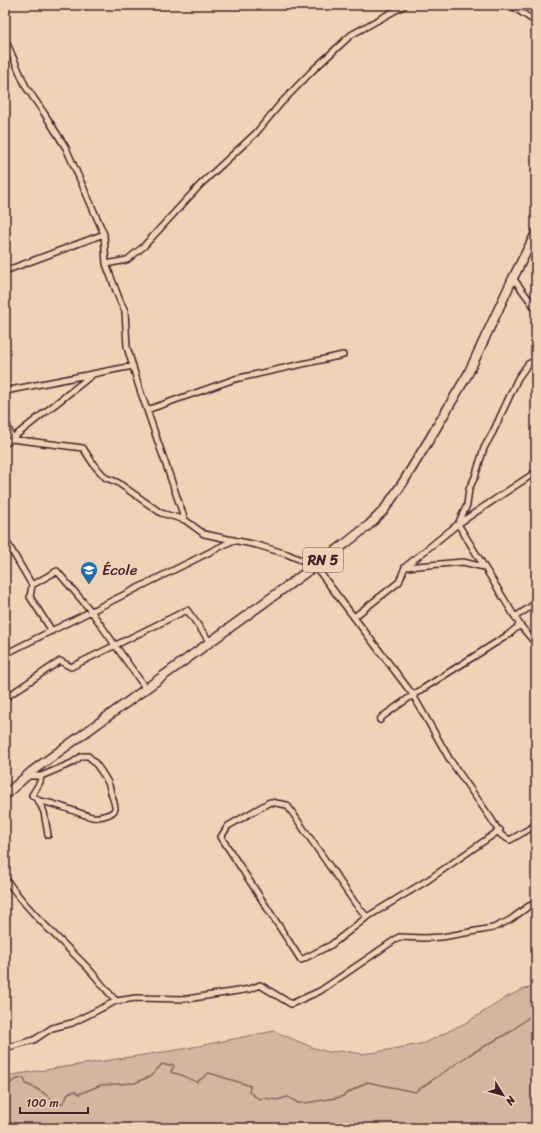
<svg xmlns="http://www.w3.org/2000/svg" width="541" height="1133" font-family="Sriracha,sans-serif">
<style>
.green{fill:#d5b5a0;stroke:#906a66}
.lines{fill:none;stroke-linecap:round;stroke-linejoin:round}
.stream{stroke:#87625f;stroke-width:1.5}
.minor-casing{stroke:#4a1f2b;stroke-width:8}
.primary-casing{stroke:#4a1f2b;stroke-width:11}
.minor{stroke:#f0d3b7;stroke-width:5}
.primary{stroke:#f0d3b7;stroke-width:8}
.labels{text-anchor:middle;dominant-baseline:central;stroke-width:3;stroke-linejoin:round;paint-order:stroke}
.shield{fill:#f0d3b7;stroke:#7c5555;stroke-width:1}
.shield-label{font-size:14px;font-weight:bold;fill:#4a1f2b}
.poi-label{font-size:15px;fill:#4a1f2b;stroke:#f0d3b7;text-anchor:start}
</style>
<rect width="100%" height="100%" fill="#f0d3b7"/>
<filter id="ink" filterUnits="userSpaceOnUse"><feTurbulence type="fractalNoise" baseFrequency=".025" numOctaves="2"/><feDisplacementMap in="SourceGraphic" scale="8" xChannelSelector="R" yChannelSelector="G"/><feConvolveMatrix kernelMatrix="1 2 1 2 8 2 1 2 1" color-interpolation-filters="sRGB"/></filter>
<g filter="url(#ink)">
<path class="green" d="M536 987V1128L529 1127V1128H5V1076L183 1049 274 1031 314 1048 329 1052 346 1051 361 1054 377 1052 425 1043 469 1021 509 996 524 989Z"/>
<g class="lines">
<path class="stream" d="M5 1086 17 1079 24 1078 26 1084C36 1088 48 1094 55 1103L61 1104 66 1099 68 1093 75 1091 79 1094 101 1085 135 1083 151 1076 162 1064 169 1066 172 1064 174 1066 171 1071 172 1073C181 1073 188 1079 197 1082L209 1073 245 1084 250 1086 249 1092 259 1099 265 1098 277 1100 288 1097 298 1103H306L341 1097 367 1082 415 1092 469 1055 510 1032 534 1013 536 1009"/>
<defs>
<path id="minor" d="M510 5 536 22
M5 39 26 87 44 113 66 148 104 234 106 264 120 301 125 311 127 347 139 387 185 520 204 534 257 545 287 554 315 566 413 695 450 760 492 820 501 835 510 840 536 825
M106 264 127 260 143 247 201 184 256 133 281 103 312 71 351 35 405 5
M5 271 104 234
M513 278 536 309
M5 391 133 366
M147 410 235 379 343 355
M5 419 12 439 83 448 94 465 106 478 117 482 161 513 185 520
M5 444 92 375
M458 524 467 505 469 489 475 477 484 448 493 432 518 378 528 364 532 362 536 363
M458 524 536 472
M5 539 32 585 30 597 52 631
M406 567 463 562 484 567
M32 585 57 571 91 611 146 689
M354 617 399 582 405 567 458 524 520 625 536 644
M515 617 536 603
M5 654 234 540
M5 698 60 661 71 667 187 610 210 642
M380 720 382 717 413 695 508 635 520 625
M27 776H41L40 782 32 795 38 800 44 812 48 835
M39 801C57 803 74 812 92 817 98 818 113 815 115 809 116 806 111 794 110 789 109 781 94 760 88 756H82L72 763 41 776
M5 878C27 910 56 936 84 964 95 975 105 989 116 1001
M367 917 331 945 301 960 221 837 228 826 270 802 287 805 355 903 367 917 428 880 500 830
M5 1048 34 1040 52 1028 72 1023 116 1001 136 998 187 999 250 989 260 985 291 1004 320 991 399 937 424 938 442 937 493 928 510 920 529 906 536 903"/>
<path id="primary" d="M5 795 31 772 345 544 369 525 384 510 402 484 429 440 468 374 513 278 536 233"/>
</defs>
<use href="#minor" class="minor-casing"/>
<use href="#primary" class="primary-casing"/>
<use href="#minor" class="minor"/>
<use href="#primary" class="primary"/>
</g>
</g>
<defs>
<symbol id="school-pin" viewBox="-11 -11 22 30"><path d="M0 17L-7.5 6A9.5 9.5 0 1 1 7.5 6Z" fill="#1f6fb2" stroke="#f0d3b7"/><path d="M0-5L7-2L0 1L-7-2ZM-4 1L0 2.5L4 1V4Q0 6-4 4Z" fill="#fff"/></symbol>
</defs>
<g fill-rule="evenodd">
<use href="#school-pin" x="79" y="560" width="20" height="27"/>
</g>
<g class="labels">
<rect class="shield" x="303" y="548" width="40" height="24" rx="3"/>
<g class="shield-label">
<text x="323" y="560">RN 5</text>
</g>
<g class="poi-label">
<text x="102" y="570">École</text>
</g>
</g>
<rect width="541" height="1133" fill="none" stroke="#f0d3b7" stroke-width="20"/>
<rect x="10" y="10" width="521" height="1113" fill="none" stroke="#4a1f2b" stroke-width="1.5" filter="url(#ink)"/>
<g transform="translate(503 1095) rotate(127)" stroke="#f0d3b7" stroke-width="3" paint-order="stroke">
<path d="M0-3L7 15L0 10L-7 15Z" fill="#4a1f2b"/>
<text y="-6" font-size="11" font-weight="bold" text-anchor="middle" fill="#4a1f2b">N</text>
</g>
<path d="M20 1107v6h68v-6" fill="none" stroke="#4a1f2b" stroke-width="2"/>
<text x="26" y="1107" font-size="12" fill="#4a1f2b" stroke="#f0d3b7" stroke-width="3" paint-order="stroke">100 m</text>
</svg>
